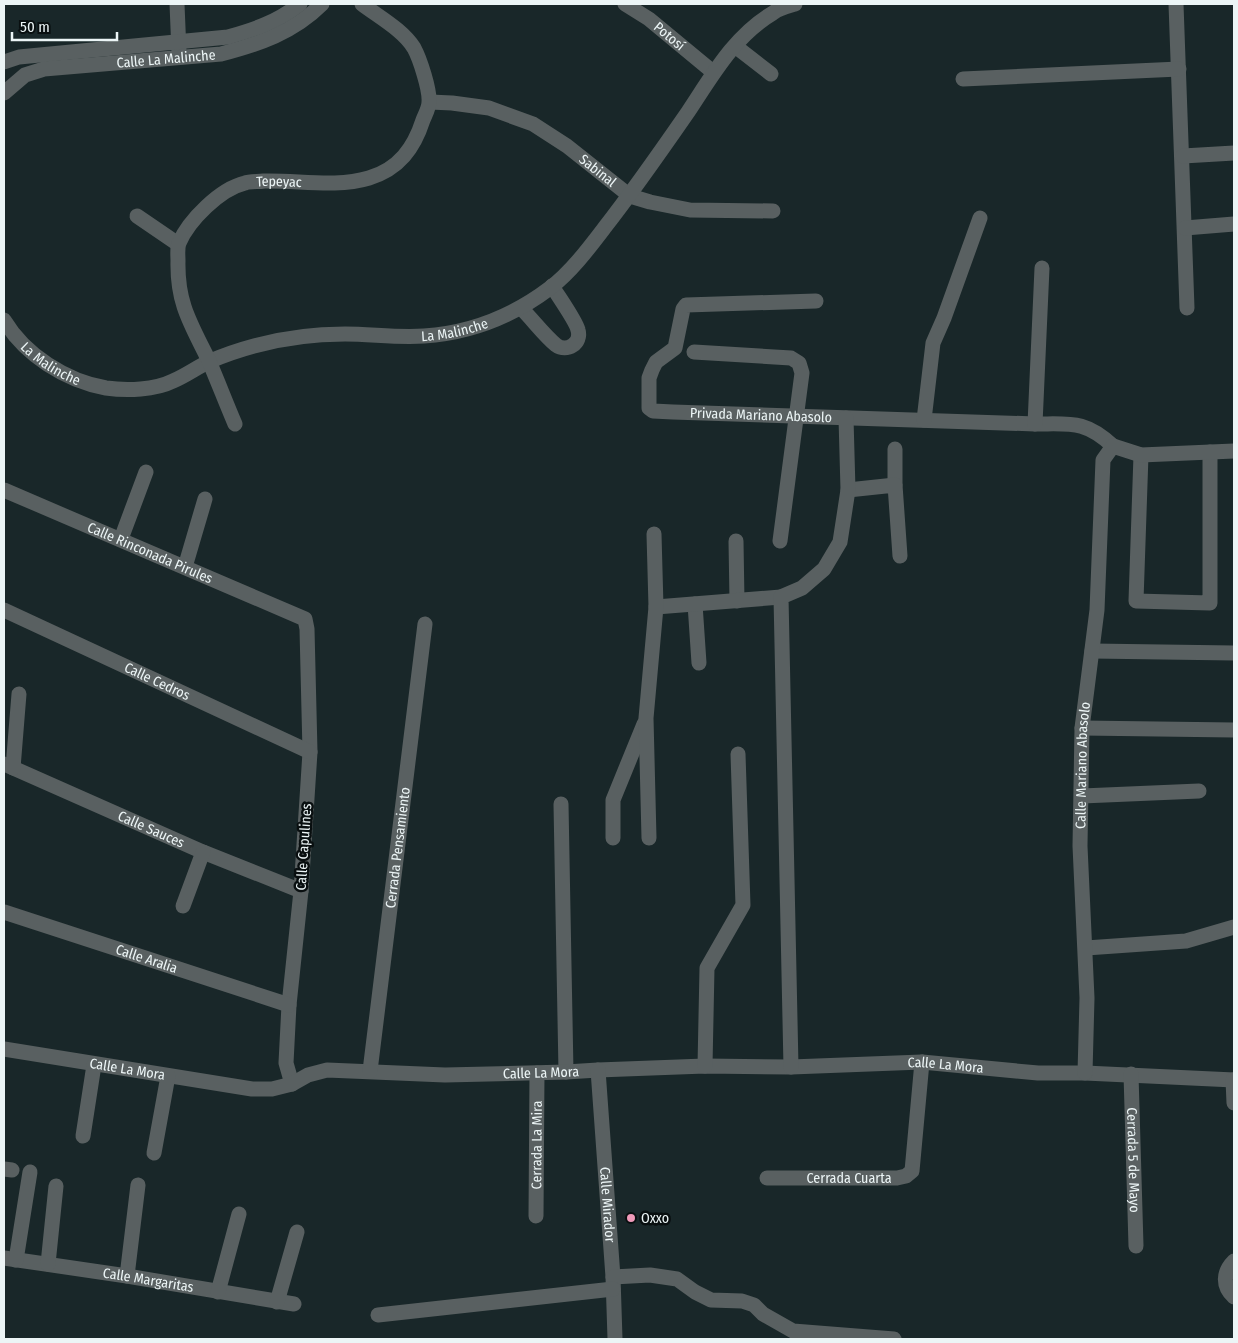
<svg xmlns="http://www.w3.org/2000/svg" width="1238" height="1343" font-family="'Fira Sans Condensed',sans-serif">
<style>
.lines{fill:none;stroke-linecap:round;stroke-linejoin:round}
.minor{stroke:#596061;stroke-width:15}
.poi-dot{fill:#ef9ab9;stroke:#090f10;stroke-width:2}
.labels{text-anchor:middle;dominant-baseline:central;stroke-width:5;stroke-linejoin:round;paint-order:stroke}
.street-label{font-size:14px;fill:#ecf5f6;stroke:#090f10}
.poi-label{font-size:14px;fill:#ecf5f6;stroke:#090f10;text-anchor:start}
</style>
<rect width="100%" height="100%" fill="#192729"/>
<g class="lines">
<g class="minor">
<path d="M177 4 179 52"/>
<path id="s1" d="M625 4 649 19 713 72"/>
<path d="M1176 4 1187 308"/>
<path d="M735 46 771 74"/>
<path d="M4 62 19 57 228 37C256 29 277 22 300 4"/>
<path d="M963 79 1179 69"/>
<path id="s2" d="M4 93 25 75 44 69 221 54C259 44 293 33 322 4"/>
<path id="s3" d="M430 102 452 103 489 108 533 124 567 146 630 196 650 202 690 210 773 211"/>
<path d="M1183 156 1234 153"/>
<path d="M137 216 178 244"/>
<path d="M1185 228 1234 224"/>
<path id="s4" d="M816 301 686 305 683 309 675 348 656 362 652 370 649 378V408L653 411 673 412 1035 424C1071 424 1085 420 1113 446"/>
<path d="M521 308C533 320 544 335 556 345 567 353 582 343 578 330 576 321 558 296 552 286"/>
<path id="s5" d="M4 320C25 355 66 381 106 388 127 391 155 390 173 381 185 376 196 368 208 362 222 356 239 350 254 346 283 338 315 334 345 334 371 334 398 338 424 336 470 333 513 316 550 288 571 272 589 248 605 227 634 190 661 151 688 112 712 76 734 36 773 13 779 8 788 6 795 4"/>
<path d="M694 352 791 358 799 363 802 373 780 541"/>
<path d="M924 420 933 343 944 318 980 218"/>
<path id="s6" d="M235 424C226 403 218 382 209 361 191 324 177 304 178 261 178 256 177 248 179 243 189 220 220 189 245 183 250 181 258 182 264 181 298 180 336 188 369 178 399 169 414 148 423 120 425 115 429 108 429 102 430 90 420 59 414 48 403 30 379 17 362 4"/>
<path d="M1035 424 1042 268"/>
<path d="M895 449V485"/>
<path d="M1141 455 1136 601 1210 603V452"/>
<path id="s7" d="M4 490 305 619 307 629 310 752 301 891 289 1005 286 1063 292 1084"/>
<path d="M848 490 895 485 900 556"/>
<path d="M121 539 146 472"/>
<path d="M736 541 737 601"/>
<path d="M185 567 205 499"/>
<path d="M695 604 699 663"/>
<path d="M656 607 781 597"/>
<path id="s8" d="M4 610 310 752"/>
<path d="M1092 651 1234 653"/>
<path d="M1082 728 1234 730"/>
<path id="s9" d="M4 764 203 852 301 891"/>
<path d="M13 768 19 694"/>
<path d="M1082 796 1199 791"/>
<path d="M561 804 566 1072"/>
<path d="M613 838V800L644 724"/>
<path d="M649 838 646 718 656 607 654 534"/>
<path d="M183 906 203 852"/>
<path id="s10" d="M4 912 289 1005"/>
<path d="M1086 948 1186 941 1234 927"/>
<path id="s11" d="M4 1049 252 1089H272L292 1084 308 1075 327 1070 445 1075 566 1072 598 1070 705 1066 791 1067 922 1062 1038 1073H1085L1234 1080"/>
<path d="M705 1066 707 968 743 905 738 754"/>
<path d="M791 1067 781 597 802 588 824 569 840 542 848 490 846 418"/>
<path id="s12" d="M598 1070 613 1277 615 1339"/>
<path id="s13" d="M370 1071 425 624"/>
<path id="s14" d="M1085 1073 1087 998 1080 846 1082 728 1097 610 1103 460 1113 446 1141 455 1234 451"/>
<path id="s15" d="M1131 1074 1136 1246"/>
<path d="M1233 1080 1234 1103"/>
<path d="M83 1136 94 1065"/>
<path d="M154 1153 168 1076"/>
<path d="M4 1169 12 1170"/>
<path id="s16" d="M767 1178H897L906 1176 912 1171 922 1062"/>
<path id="s17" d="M536 1216 537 1073"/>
<path id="s18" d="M4 1258 127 1276 294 1304"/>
<path d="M16 1260 30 1172"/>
<path d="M1234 1261C1223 1272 1222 1286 1234 1297"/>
<path d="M48 1264 56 1186"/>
<path d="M127 1276 138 1185"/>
<path d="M613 1277 650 1275 677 1279 695 1292 711 1300 742 1301 754 1305 763 1314 793 1331 894 1339"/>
<path d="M218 1292 239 1214"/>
<path d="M277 1302 297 1232"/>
<path d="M378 1315 613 1289"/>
</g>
</g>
<circle class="poi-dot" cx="631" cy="1218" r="5"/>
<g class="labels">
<g class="street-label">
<text stroke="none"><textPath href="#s1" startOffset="55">Potosí</textPath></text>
<text stroke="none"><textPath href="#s2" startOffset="170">Calle La Malinche</textPath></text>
<text stroke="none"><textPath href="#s3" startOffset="186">Sabinal</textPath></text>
<text stroke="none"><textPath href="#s6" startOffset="318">Tepeyac</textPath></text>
<text stroke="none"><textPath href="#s5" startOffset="485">La Malinche</textPath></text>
<text stroke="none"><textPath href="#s5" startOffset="65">La Malinche</textPath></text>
<text stroke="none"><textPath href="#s4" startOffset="359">Privada Mariano Abasolo</textPath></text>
<text stroke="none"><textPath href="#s7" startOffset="159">Calle Rinconada Pirules</textPath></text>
<text stroke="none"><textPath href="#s8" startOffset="169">Calle Cedros</textPath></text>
<text stroke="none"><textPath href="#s14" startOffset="308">Calle Mariano Abasolo</textPath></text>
<text stroke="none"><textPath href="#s9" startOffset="161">Calle Sauces</textPath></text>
<text transform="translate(304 847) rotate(-86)">Calle Capulines</text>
<text stroke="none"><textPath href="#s13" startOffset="225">Cerrada Pensamiento</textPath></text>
<text stroke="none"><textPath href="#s10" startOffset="150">Calle Aralia</textPath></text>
<text stroke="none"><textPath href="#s11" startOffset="949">Calle La Mora</textPath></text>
<text stroke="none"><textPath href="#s11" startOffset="125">Calle La Mora</textPath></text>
<text stroke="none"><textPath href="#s11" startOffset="544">Calle La Mora</textPath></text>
<text stroke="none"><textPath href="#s17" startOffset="71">Cerrada La Mira</textPath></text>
<text stroke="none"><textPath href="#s15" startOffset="86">Cerrada 5 de Mayo</textPath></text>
<text stroke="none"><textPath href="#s16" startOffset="82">Cerrada Cuarta</textPath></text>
<text stroke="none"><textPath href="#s12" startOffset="135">Calle Mirador</textPath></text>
<text stroke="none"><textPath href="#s18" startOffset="146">Calle Margaritas</textPath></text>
</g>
<g class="poi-label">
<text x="641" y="1218">Oxxo</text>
</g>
</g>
<rect width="1238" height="1343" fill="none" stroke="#ecf5f6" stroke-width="10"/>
<path d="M12 32v8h105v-8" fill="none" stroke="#ecf5f6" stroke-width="2.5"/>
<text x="20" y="32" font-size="15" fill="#ecf5f6" stroke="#090f10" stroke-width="4" paint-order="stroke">50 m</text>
</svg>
